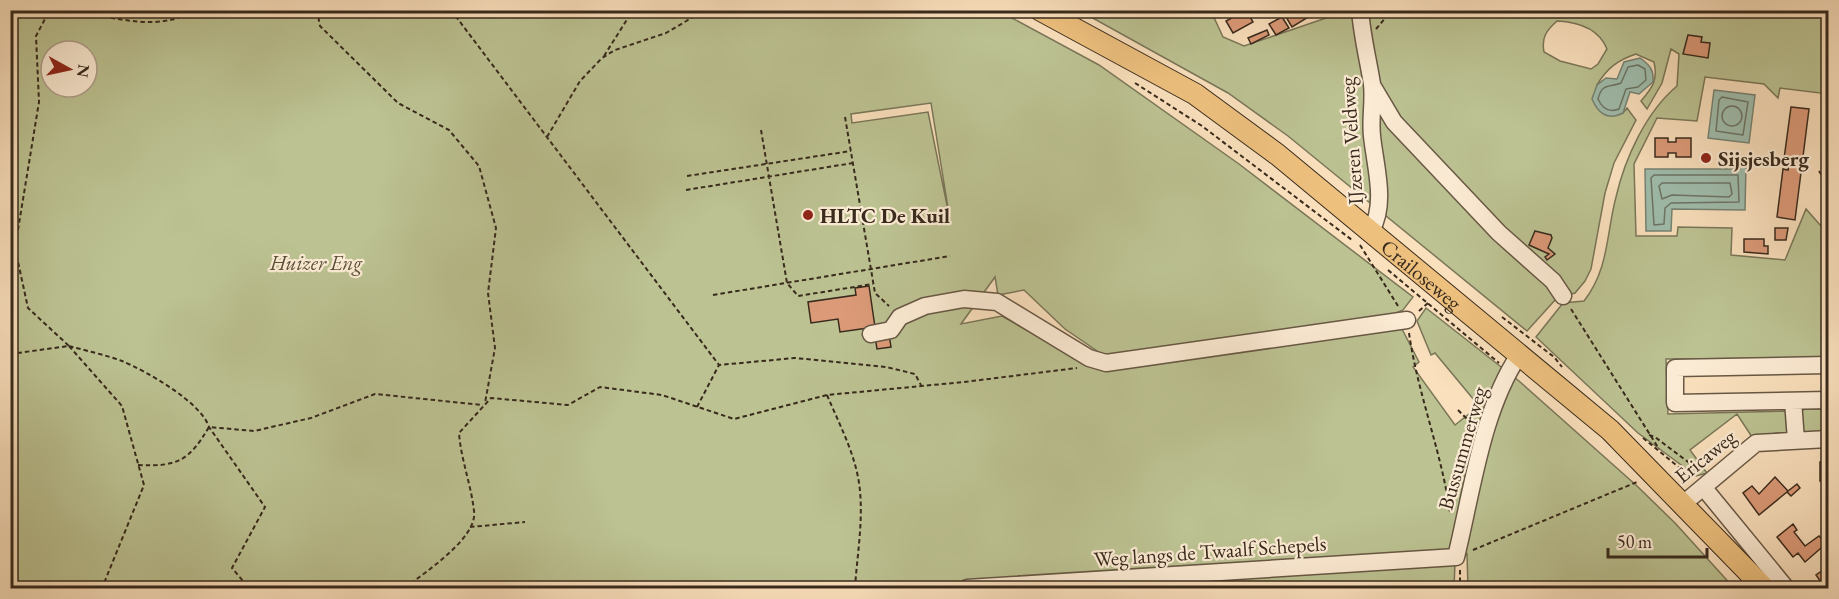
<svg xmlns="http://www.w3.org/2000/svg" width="1839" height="599" font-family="'EB Garamond',serif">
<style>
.green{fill:#bcc292;stroke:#7a7658;stroke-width:1.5;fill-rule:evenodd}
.water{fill:#9fbdad;stroke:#768273;stroke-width:1.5}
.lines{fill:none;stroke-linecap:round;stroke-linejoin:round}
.shore{stroke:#6c7465;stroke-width:1.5}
.building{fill:#dc9a78;stroke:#382a1d;stroke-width:1.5}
.minor-casing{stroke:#685845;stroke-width:19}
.major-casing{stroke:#382a1d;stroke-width:23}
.path{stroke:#382a1d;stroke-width:2;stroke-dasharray:4.5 3;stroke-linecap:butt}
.minor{stroke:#fcebd4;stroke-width:16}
.major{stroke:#edc07e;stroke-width:21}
.poi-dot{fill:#8f2418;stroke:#fcebd4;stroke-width:2}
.labels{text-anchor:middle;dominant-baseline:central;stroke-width:4.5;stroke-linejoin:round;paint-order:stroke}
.street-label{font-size:21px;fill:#382a1d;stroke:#fcebd4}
.poi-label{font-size:21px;font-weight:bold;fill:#382a1d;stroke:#fcebd4;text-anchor:start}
.park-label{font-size:21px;font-style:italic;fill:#59503a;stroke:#fcebd4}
</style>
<rect width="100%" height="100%" fill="#fae0bd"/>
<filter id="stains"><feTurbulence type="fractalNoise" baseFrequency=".00333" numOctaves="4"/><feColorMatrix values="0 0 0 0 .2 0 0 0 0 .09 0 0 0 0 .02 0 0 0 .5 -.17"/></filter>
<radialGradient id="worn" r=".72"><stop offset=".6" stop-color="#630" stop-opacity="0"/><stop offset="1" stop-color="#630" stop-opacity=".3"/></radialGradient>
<path class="green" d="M10 11H999L1099 65 1239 164 1413 297 1403 310 1394 314 1103 355 1065 329 1024 290 998 295 995 277 961 324 1002 316 1089 366 1402 329 1419 362 1413 367 1455 425 1479 406 1435 353 1431 355 1417 321 1426 308 1519 381 1637 486 1675 523 1734 588H1468L1467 554 1455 563 1454 588H11ZM51 51H87V87H51ZM931 103 950 220 928 112 852 123 851 114Z
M1080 11H1211L1223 37 1244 46 1329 17 1359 12 1360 15 1372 11H1828V94L1780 88 1778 98 1764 84 1705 77 1697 121 1657 118 1634 164 1636 236H1677L1678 227 1732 228 1731 255 1785 260 1806 209 1828 234V358L1666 359 1668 414 1789 411 1790 433H1776L1754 440 1737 414 1690 450 1707 473 1696 476 1638 433 1536 337 1563 303 1584 301C1609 269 1606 235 1616 197 1625 158 1646 112 1677 86L1679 54 1671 49 1662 83 1647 109 1641 101C1653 87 1658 80 1654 62L1636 54C1618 60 1607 68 1597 85L1623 113 1627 108 1636 120 1614 163 1605 193 1591 269 1585 281 1575 293 1556 299 1527 331 1288 136 1228 93ZM1557 21C1579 22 1599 29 1607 49L1598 64 1591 69 1560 61 1544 52C1541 37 1547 30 1557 21Z
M1805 409H1828V432L1801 434 1798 412Z"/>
<path class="water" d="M1640 58C1650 65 1654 70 1653 82L1639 94 1630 92 1623 113C1607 121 1598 113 1592 99L1597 85 1606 78 1617 79 1624 62Z
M1714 90 1755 95 1749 143 1708 138Z
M1740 164 1746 165 1745 210 1672 209 1671 231H1646L1645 169H1740Z"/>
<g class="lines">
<path class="shore" d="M1638 65 1645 69 1646 80 1638 87 1626 89 1619 109C1609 113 1602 108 1598 99 1602 83 1608 88 1621 83L1628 67Z
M1722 97 1748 102 1743 135 1716 131 1719 100Z
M1722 116a10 10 0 1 1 20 0a10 10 0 1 1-20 0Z
M1654 175H1738L1739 202 1671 203 1665 208 1664 224 1654 225 1651 178Z
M1662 183H1730L1732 194 1729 197 1672 195 1662 199 1659 186Z"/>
</g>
<path class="building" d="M1246 10 1253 22 1233 33 1226 21Z
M1299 10H1307L1310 16 1292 27 1286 17Z
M1282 17 1289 28 1276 35 1269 24Z
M1267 30 1269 35 1251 44 1248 38Z
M1688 35 1702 37 1701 42 1710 43 1708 58 1683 54Z
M1791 107 1809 109 1795 220 1777 217 1783 169 1788 170 1790 160 1784 159Z
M1655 138H1668V142H1676V138H1691V157H1676V153H1668V157H1655Z
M1775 228H1788L1786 240H1775Z
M1535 231 1551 235 1552 238 1548 248 1555 254 1547 260 1545 257 1549 254 1529 245Z
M1744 239H1764V246H1768V254L1744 252Z
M869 286 875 327 840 332 838 319 811 323 808 302 856 295 855 288Z
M889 334 891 347 877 349 875 336Z
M1820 462H1828V481H1820Z
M1775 477 1788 491 1797 484 1800 488 1791 496 1787 492 1759 515 1743 493 1752 486 1759 494Z
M1793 524 1797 530 1794 532 1805 546 1819 536 1822 539 1828 534V542L1805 562 1798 553 1793 557 1777 537Z
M1826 568 1828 571V588H1819L1823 585 1816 575Z"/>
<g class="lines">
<defs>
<path id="minor" d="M1360 10C1362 36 1368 59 1372 84 1374 101 1370 119 1372 136 1375 166 1387 203 1371 231
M1372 85 1394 122 1499 233 1553 281 1563 296
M871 334 891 330 900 317 925 306 964 299 997 302 1089 358 1106 363 1407 320
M1828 365 1675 368V403L1828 400
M1793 401 1796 440
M1704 488 1786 588
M1683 504 1756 443 1828 439
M967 588 1456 557C1472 492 1482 410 1519 355"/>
<g id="major">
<path id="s1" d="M1040 10 1195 94 1278 155 1610 430 1764 588"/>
</g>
</defs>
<use href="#minor" class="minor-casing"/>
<use href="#major" class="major-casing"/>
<path class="path" d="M30 10C53 23 52 12 74 13 113 15 158 34 194 10
M56 10H63
M317 10 320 26 398 103 449 130 479 166 496 228 488 293 495 348 485 403
M451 10 719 365 795 358 886 367 915 374 921 385
M1015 10 1023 15
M1376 29 1392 10
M604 56 633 10
M1135 83 1202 126 1352 240
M845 117 875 293 889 306
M761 130 787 283 798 296 873 284
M547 137 580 81 602 58 615 50 666 33 705 10
M1819 171 1828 185
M687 176 851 151
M686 190 853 163
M1360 245 1398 306
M1388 270 1499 363
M713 295 950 256
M1571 309 1659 449
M1419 311 1428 303
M1502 317 1554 357 1562 367
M1409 333C1418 395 1441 450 1450 512
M69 346C87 351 106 355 122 361 146 371 201 402 209 427L265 507 232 568 249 588
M69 346 122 406 144 485 102 588
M10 354 69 346 28 308 15 248 39 102 36 36 45 19 58 12
M827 395C840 426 857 457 860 491 863 524 857 556 855 588
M697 407 719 365
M1458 410 1473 425
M1649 435 1655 437 1700 471
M1643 438 1692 478
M138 465C177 467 189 461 209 427L254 431 311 418 375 394 483 405
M470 527 525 522
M1473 550 1637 482
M1460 570V588
M405 588C425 572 478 538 474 511 471 484 461 460 459 433L491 398 568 405 600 387 662 395 734 419 827 395 964 382 1077 368"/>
<use href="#minor" class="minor"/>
<use href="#major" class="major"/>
</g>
<g class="poi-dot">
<circle cx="1706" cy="158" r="6"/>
<circle cx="808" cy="215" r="6"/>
</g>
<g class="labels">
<g class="street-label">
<text transform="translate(1351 141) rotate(-94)">IJzeren Veldweg</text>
<text stroke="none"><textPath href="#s1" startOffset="466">Crailoseweg</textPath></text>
<text transform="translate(1462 448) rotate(-74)">Bussummerweg</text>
<text transform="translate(1705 456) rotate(-39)">Ericaweg</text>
<text transform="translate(1210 551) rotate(-4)">Weg langs de Twaalf Schepels</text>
</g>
<g class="poi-label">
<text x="1718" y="158">Sijsjesberg</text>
<text x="820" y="215">HLTC De Kuil</text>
</g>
<g class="park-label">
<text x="316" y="262">Huizer Eng</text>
</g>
</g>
<rect width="1839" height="599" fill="none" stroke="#fae0bd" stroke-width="36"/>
<rect x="12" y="12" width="1815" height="575" fill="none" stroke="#382a1d" stroke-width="3"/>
<rect x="18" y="18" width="1803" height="563" fill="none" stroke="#382a1d" stroke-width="1.5"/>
<g transform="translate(69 69) rotate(98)"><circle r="28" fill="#fcebd4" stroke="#ae9e8b" stroke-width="1.5"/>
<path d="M0-4.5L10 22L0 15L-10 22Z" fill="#8f2418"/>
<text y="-9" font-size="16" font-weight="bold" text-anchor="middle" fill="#382a1d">N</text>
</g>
<path d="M1608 548v9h99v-9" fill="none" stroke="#382a1d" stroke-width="3"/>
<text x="1617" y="548" font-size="18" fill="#382a1d" stroke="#fcebd4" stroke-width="4.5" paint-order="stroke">50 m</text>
<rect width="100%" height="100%" filter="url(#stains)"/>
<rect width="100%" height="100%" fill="url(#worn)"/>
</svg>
